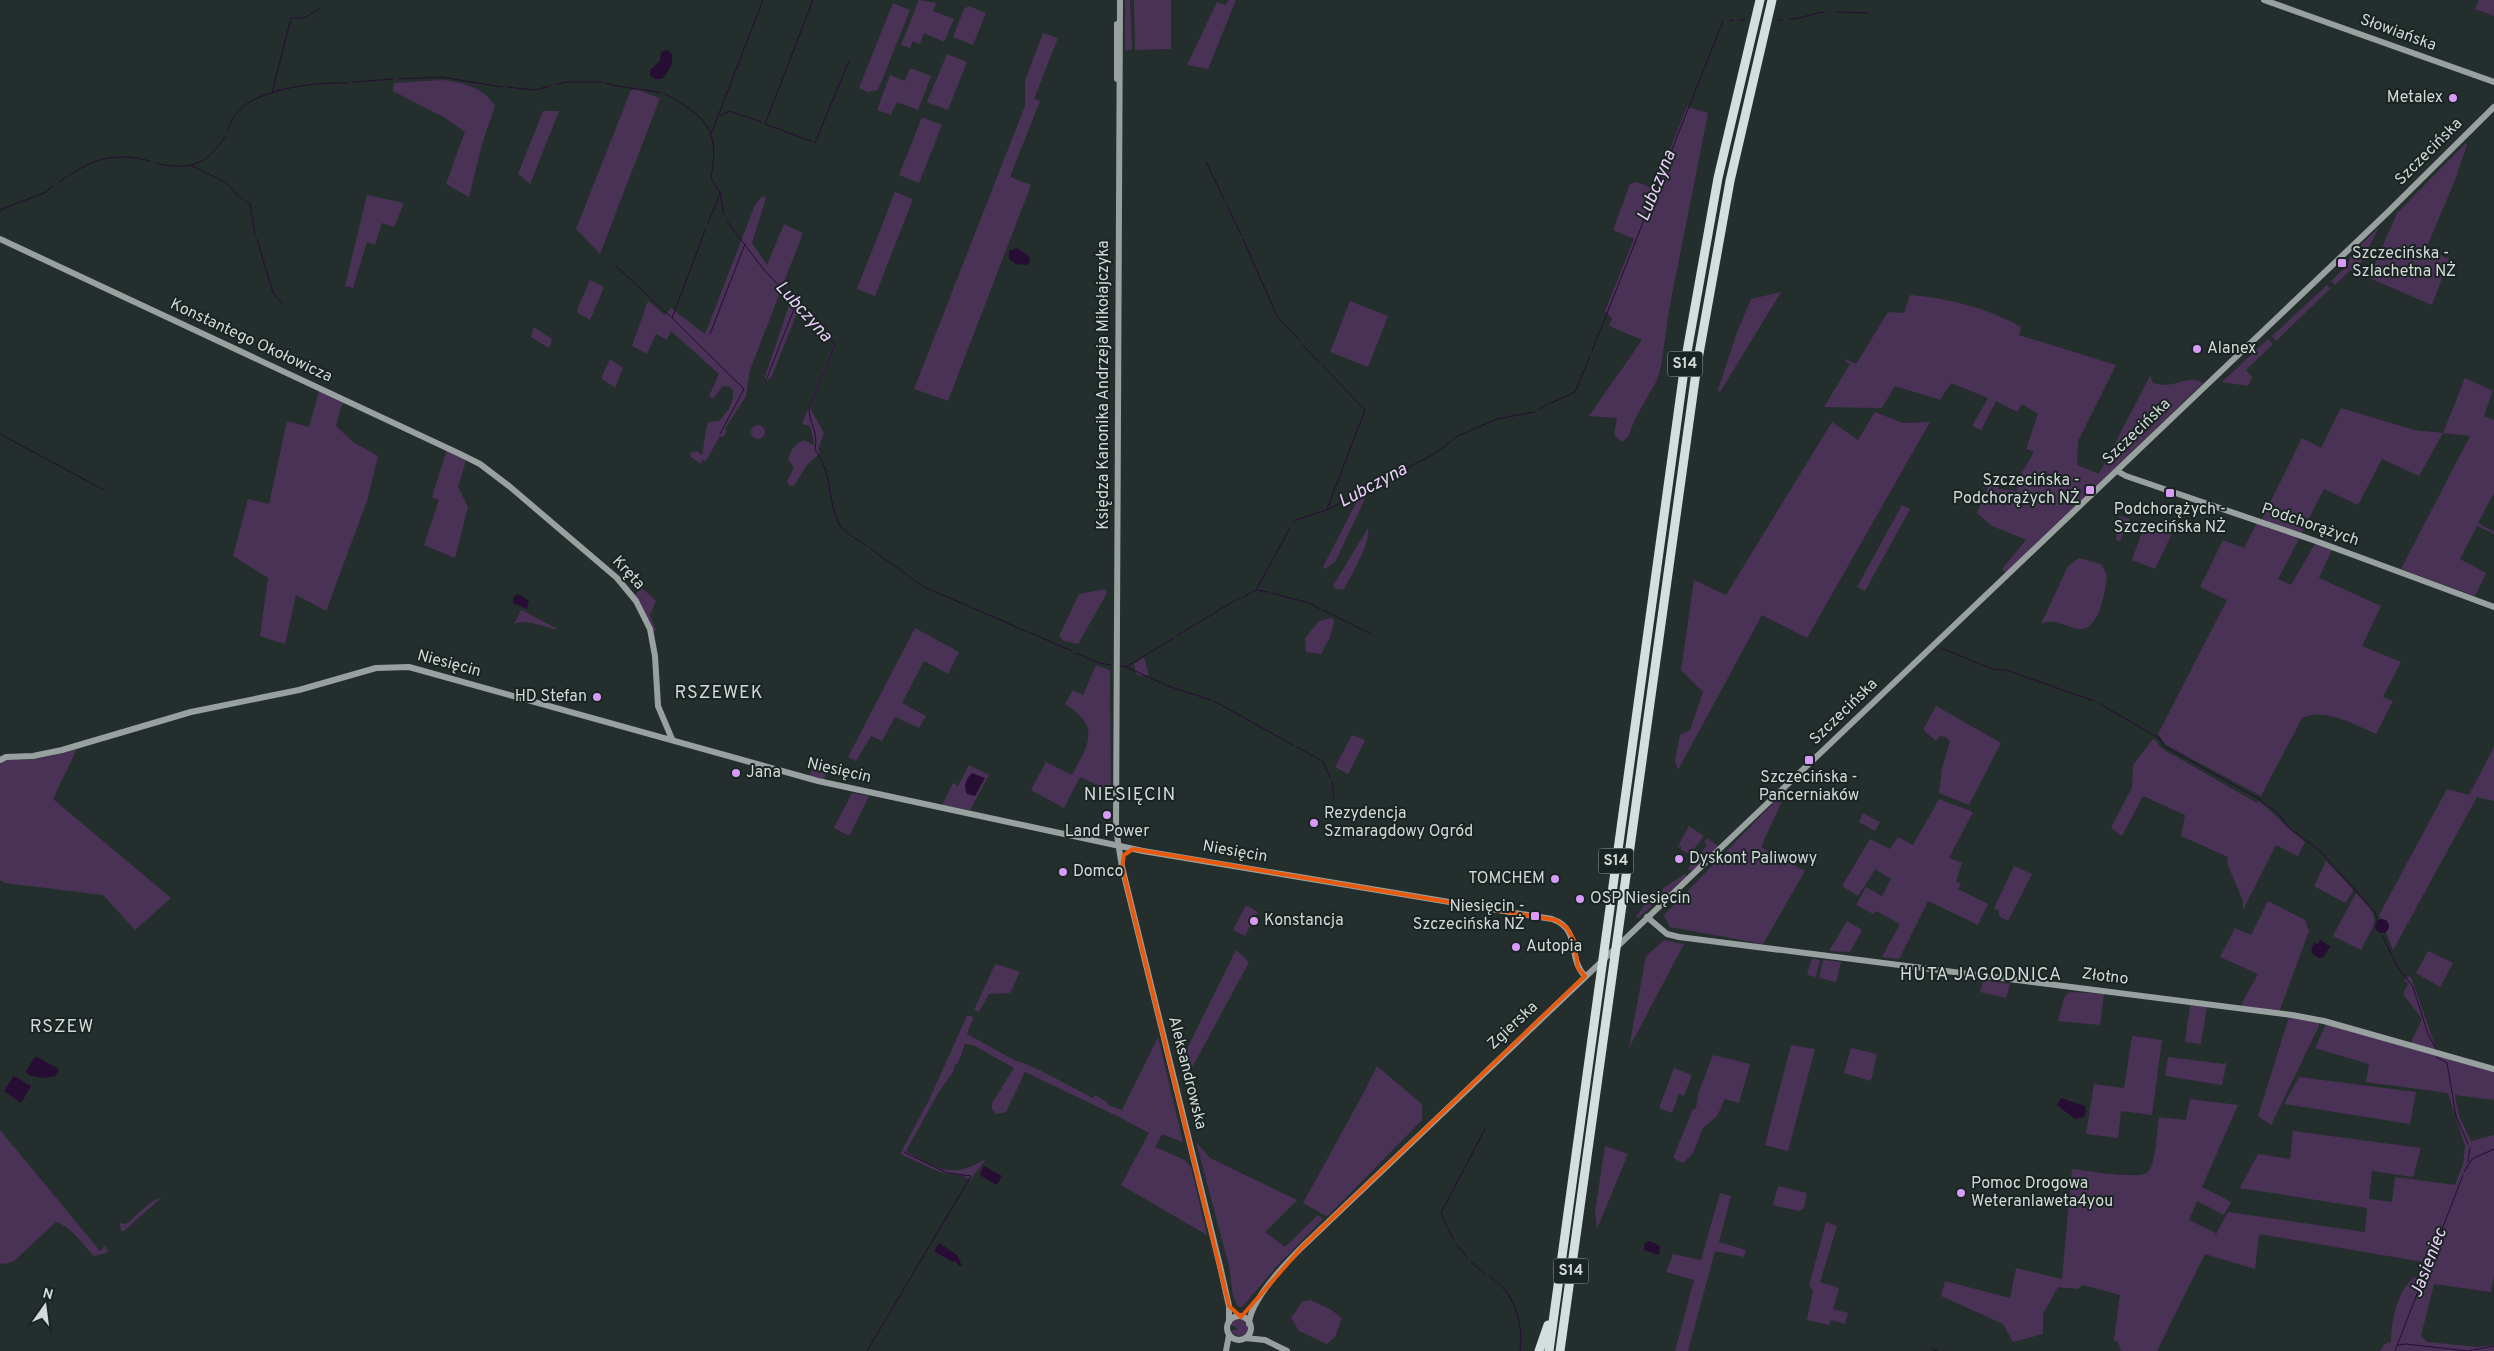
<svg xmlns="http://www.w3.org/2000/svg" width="2494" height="1351" font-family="Overpass,sans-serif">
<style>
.green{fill:#4a3257}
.water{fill:#270c34}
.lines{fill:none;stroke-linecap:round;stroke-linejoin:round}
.stream{stroke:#270c34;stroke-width:1}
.secondary{stroke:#98a19f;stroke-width:6}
.highway{stroke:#d2dfdd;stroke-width:9}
.marked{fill:none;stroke:#e8590c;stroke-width:4;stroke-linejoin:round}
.poi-dot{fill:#d89bf8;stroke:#1a2422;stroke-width:2}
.labels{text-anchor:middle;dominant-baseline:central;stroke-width:4;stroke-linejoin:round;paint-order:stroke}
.shield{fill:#1a2422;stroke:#9ba3a1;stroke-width:1}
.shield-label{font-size:15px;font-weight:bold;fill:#d2d9d8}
.street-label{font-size:16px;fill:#d2d9d8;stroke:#1a2422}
.poi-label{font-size:16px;fill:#d2d9d8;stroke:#1a2422;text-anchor:start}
.water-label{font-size:18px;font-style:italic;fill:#e9cef8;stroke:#1a2422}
.neighbourhood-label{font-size:18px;letter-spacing:1px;fill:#d2d9d8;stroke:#1a2422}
</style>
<rect width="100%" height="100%" fill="#242e2c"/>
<path class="green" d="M919 0 936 3 933 11 954 19 944 42 924 33 920 44 913 41 910 48 901 45Z
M1125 0H1130L1132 49 1125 51Z
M1134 0H1171V49L1135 50Z
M1228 0H1236L1208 69 1187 65 1217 2 1226 5Z
M2479 0H2494V16L2475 9Z
M893 3 910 10 878 90 868 92 859 88Z
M969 6 986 13 973 45 953 37 964 9Z
M1043 33 1058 38 1034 99 1040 101 1010 177 1031 185 948 401 914 389 1025 106V80Z
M947 54 967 62 948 110 927 102Z
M910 68 931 76 918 110 897 102 891 115 877 110 890 75 905 81Z
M443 80C464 83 483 87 495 106L482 144 469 197 446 184 465 132 445 118 393 91 394 83Z
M631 90H638L660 98 600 254 576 229Z
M1687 107 1708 113 1669 310 1661 366 1657 380 1635 419 1628 437 1622 442 1614 435 1617 418 1589 416 1642 340 1609 326 1612 318 1605 311 1634 239 1613 230 1630 184 1637 182 1654 189Z
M543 111H559L530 184 518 174Z
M922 117 942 125 919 183 899 175Z
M2466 143 2467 145 2455 180 2426 249 2449 259 2432 305 2369 278 2397 213Z
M895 192 913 199 875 296 857 289Z
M367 195 404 203 394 227 382 223 375 245 367 242 353 288 345 286Z
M762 196 766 198 752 243 767 265 784 224 803 233 750 370 746 396 725 429 726 433 723 437 720 436 706 461 702 460 701 464 691 457 690 453 697 451 702 455 707 425 709 422 719 421C727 412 734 404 733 391L730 387 723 386 713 399 709 396 719 374 671 331 667 340 656 334 647 354 632 346 648 301 665 315 671 308 705 334 755 205Z
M2379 227 2356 273 2350 270 2335 285 2331 281 2347 266 2352 253Z
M590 280 604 287 590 320 578 313 577 310Z
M2327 285 2330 289 2276 341 2272 336Z
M1781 292 1720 392 1718 390 1736 335 1751 299Z
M1910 295C1948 298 1988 308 2021 327L2019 335 2116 365 2078 441 2077 465 2099 474 2150 376 2153 383C2157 384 2162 385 2166 385 2179 384 2192 375 2203 383L2006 573 2002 569 2026 540 1992 526 1977 513 1990 482 1993 481 1998 484V489L2017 491 2021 474 2034 452 2026 449 2038 414 2022 404 2017 412 1996 401 1981 430 1972 426 1988 398 1951 383 1940 400 1895 386 1882 408 1824 407 1850 364 1845 361 1846 359 1856 364 1888 312 1904 313Z
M1350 301 1388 316 1368 367 1330 352Z
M790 302 798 311 771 378 767 380 765 377Z
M534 327 552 339 549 348 531 337Z
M2268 339 2273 344 2246 370 2252 377 2248 386 2222 382Z
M836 343 810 408 824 433 818 449 820 453 806 466 794 486 789 485 787 481 794 468 788 460C790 450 794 445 804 440L815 446 810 426 802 424 833 346Z
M610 359 623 368 615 388 601 378Z
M2465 378 2493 391 2484 416 2494 420V493L2478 523 2494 532V534L2477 526 2460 559 2486 573 2475 596 2401 569 2470 436 2443 433 2419 476 2382 459 2358 505 2324 489 2301 534 2262 519 2302 438 2321 448 2341 408 2414 430 2443 433Z
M319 391 345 402 341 407 336 426 353 442 378 456 367 501 326 611 296 595 285 644 260 636 268 578 233 556 248 499 269 504 287 421 309 427Z
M1875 412 1903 423 1930 422 1807 638 1762 615 1678 770 1675 761 1680 735 1690 730 1703 692 1681 670 1694 580 1726 595 1832 422 1858 440Z
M751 432a7 7 0 1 1 14 0a7 7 0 1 1-14 0Z
M447 449 466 461 458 487 468 507 455 558 424 545 439 500 432 497Z
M1359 497 1365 499 1335 562 1325 569 1323 567Z
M1902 505 1910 509 1865 591 1857 587Z
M2119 516 2130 519 2120 541 2116 540Z
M2146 521 2174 529 2155 569 2132 560Z
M2257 523 2299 539 2278 579 2291 585 2315 544 2332 550 2319 578 2381 606 2362 646 2401 662 2383 697 2393 701 2376 734C2355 725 2324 707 2302 718L2261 796 2166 745 2158 734 2227 600 2200 587 2223 540 2244 548Z
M1368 528C1371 543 1351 575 1344 589L1337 590 1333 586Z
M2079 558 2101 564 2107 575C2106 589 2099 633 2078 629 2063 626 2056 618 2041 624L2068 566Z
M641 587 656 601 650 615 656 630 654 632 635 595Z
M1105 589 1107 593 1078 644 1064 641 1059 636 1079 594Z
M521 610 556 628 555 630C546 626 523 619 514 624Z
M1332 618 1334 621 1330 637 1321 654 1306 652 1305 638 1319 621Z
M915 628 959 652 948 674 924 661 902 703 926 716 919 728 895 717 882 741 871 736 856 761 848 757Z
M1144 657 1149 675 1141 676 1136 674 1134 664Z
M1096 665 1110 670 1111 791 1080 777 1064 808 1031 790 1046 762 1072 775C1088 745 1102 727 1065 704L1073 690 1083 695Z
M1936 706 2001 743 1969 805 1939 793 1942 768 1950 742 1946 737 1940 736 1936 741 1923 730Z
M1352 735 1365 740 1348 774 1335 767Z
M2153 739 2156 740 2161 748 2257 803 2258 801C2275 813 2288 829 2305 842L2298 856 2276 845 2243 910V901L2227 863 2228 857 2181 836 2185 815 2143 796 2122 836 2111 828 2132 787 2133 765Z
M2494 747V801L2477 797 2393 950 2379 915 2447 789 2469 795Z
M77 749 53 799 171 898 135 930 103 895 5 883 0 880V755C24 766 54 755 77 749Z
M816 763 829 768 824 779 809 776Z
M969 765 989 775 970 810 942 805 953 783 958 786Z
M1788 788 1761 847 1805 871 1763 944 1670 927 1664 916 1666 913Z
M852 793 869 796 849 836 834 828Z
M1939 799 1973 812 1949 858 1962 863 1956 881 1961 884 1958 889 1988 904 1978 925 1928 901 1899 959 1882 957 1900 924 1876 911 1873 914 1856 905 1866 887 1882 896 1891 879 1876 870 1878 865 1858 896 1842 886 1870 839 1890 849 1898 837 1913 845Z
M1863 813 1880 822 1875 831 1859 822Z
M1689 826 1704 836 1690 854 1681 850V846L1677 848 1654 890 1656 896 1652 897 1655 901 1656 897 1657 902 1638 918 1636 916 1642 909 1647 898 1649 899Z
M1707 838 1718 846 1693 871 1688 870 1691 861H1695L1693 858H1697L1695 855 1696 854 1699 855 1707 845 1704 842Z
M2326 861 2352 888 2353 892 2345 903 2314 886Z
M2014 866 2032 874 2008 921 1999 916V911L1994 908Z
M1685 874 1687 876 1664 897 1661 895 1663 888Z
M2356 893C2381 920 2378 918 2361 950L2333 936Z
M2268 901 2305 920 2309 931 2279 1012 2243 1007 2242 1003 2258 974 2220 957 2235 928 2251 935Z
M1246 905 1258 912 1245 936 1233 930Z
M1847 921 1862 930 1850 952 1829 951Z
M1664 940 1684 944 1629 1048 1646 956Z
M1236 950 1249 962 1186 1079 1182 1059Z
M2428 951 2453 963 2440 987 2416 973Z
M1812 958 1820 960 1816 977 1807 975Z
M1823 960 1841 962 1836 982 1819 978Z
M995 964 1020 972 1010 993 989 994 979 1012 974 1010Z
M2409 976 2411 977 2437 1051 2410 1044 2422 1019 2403 994 2408 984 2404 980Z
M1983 980 2010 984 2006 998 1980 992Z
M2072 992 2104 994 2100 1025 2058 1021 2064 998 2068 993Z
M2190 1005 2207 1007 2201 1044 2185 1042Z
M967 1016H972L973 1019 967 1034 1016 1061C1025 1061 1079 1091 1093 1098L1095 1095 1107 1102 1108 1105 1122 1110 1158 1037 1183 1142 1162 1134 1155 1147 1185 1160 1191 1167 1207 1235 1121 1185 1149 1133 1119 1117 1025 1072 1006 1112 996 1114 992 1109V1103L1014 1068 973 1045 965 1044 958 1063 954 1066 953 1072 937 1095 906 1151C938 1170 952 1179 986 1159L970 1180 964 1176 942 1173 900 1154 929 1100Z
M2289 1017 2319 1022V1026L2271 1125 2258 1116Z
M2326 1024 2494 1071V1100L2455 1095 2459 1116 2471 1141 2494 1135V1275L2491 1292 2434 1284 2421 1336 2427 1342 2478 1347 2494 1345V1351H2380L2385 1344 2391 1342C2391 1323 2397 1289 2415 1277L2422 1282 2429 1263 2259 1234 2255 1269 2205 1254 2157 1351H2121L2118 1342 2114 1340 2120 1295 2083 1285 2077 1289 2058 1287 2043 1314V1334L2013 1342 2003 1324 1941 1296 1945 1281 2010 1298 2016 1268 2062 1279 2072 1169C2084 1170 2142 1181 2149 1171 2156 1161 2157 1131 2159 1117L2186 1120 2190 1099 2238 1105 2202 1187 2231 1202 2224 1215 2197 1201 2189 1220 2216 1233 2214 1238 2228 1212 2365 1232 2367 1208 2240 1188 2258 1154 2290 1159 2293 1131 2421 1148 2413 1177 2372 1171 2369 1199 2392 1202 2395 1177 2455 1185 2463 1164 2465 1146 2448 1093 2366 1082 2369 1064 2315 1048Z
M2132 1036 2162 1040 2152 1115 2121 1111 2118 1138 2086 1134 2094 1084 2124 1088Z
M1791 1045 1815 1049 1788 1151 1765 1145Z
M1851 1048 1877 1054 1871 1081 1844 1073Z
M1713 1055 1750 1064 1739 1103 1725 1099 1717 1116 1703 1128 1693 1153 1683 1163 1673 1158 1693 1109 1696 1108 1699 1091Z
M2168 1057 2224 1064 2227 1062 2222 1085 2165 1076Z
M1377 1066 1422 1104V1120L1329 1215 1326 1216 1303 1203 1363 1094Z
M1674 1068 1692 1075 1684 1096 1679 1094 1672 1113 1659 1108Z
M2299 1077 2416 1092 2410 1124 2284 1104Z
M0 1130 100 1251 105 1246 109 1252 94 1256C82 1244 73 1228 56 1222L14 1261 6 1264 0 1263Z
M1196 1142 1210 1158 1297 1200 1265 1232 1285 1247 1318 1215 1323 1219 1275 1268 1274 1267V1270L1242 1307H1238L1233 1296 1229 1266Z
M1605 1146 1628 1154 1597 1229 1595 1212Z
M1778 1186 1807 1193 1804 1208 1799 1211 1773 1205Z
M1720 1193 1731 1196 1719 1242 1746 1250 1744 1257 1715 1251 1688 1351H1675L1694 1280 1666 1272 1673 1254 1701 1260Z
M162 1197 124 1231H121L120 1223 126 1224C137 1216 150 1200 162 1197Z
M1826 1222 1837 1226 1820 1282 1839 1288 1833 1309 1848 1313 1845 1324 1831 1320 1829 1325 1807 1320 1813 1290 1809 1286Z
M1310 1300 1330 1309 1342 1318 1335 1337 1327 1344 1299 1331 1291 1318 1302 1302Z
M1238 1319 1245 1321 1248 1327 1246 1334 1239 1337 1230 1331 1238 1329 1230 1324Z"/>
<path class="water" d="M667 50 671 53C675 62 669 72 662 79H655L650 76V70L660 61 661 52Z
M1017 248 1029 256 1030 261 1027 265 1016 264 1009 259V251Z
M518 594 529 601 527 609 513 603 514 596Z
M972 773 985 778 975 796 967 794C963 785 966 779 972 773Z
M2375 926a7 7 0 1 1 14 0a7 7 0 1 1-14 0Z
M2320 940 2330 946 2324 957 2319 958 2313 955 2311 949 2314 943 2318 944Z
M37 1057 57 1068 59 1070 55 1076C48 1079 30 1078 26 1072L34 1058Z
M14 1076 31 1086 21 1103 4 1091Z
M2061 1098 2085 1106 2086 1112 2084 1117 2075 1119 2057 1105Z
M984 1166 1002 1176 997 1185 980 1175Z
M1650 1241 1660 1246 1659 1255 1644 1250 1645 1243Z
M939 1243 957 1255 962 1266H959L956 1261 953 1262 934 1251Z"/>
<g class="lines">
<path class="stream" d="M1837 12 1868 13
M1790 19C1802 19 1812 13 1824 12
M1739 20H1745
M1778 20H1783
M1729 21 1733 20
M400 79 441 77 502 87
M353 82 393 79
M606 83C624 89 642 88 661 93
M556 84 568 82H602
M507 87 535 90 550 86
M272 93 291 18H304L321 8
M665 94C707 116 720 131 711 178L720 193 724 214
M720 116 730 111 761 122
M227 131C230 125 233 116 238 111 260 88 317 82 348 83
M711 134 763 0
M811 141 765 124 813 0
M815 143 849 61
M1206 162 1225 201
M156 163C188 171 207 166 225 136
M192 166 227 183 238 196 250 204 255 234
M59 182C91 160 111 151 150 161
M1227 205 1241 235
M0 210 44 193 53 186
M726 220 764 270 835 344 809 408C809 424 819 432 815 450 833 472 827 500 839 524 844 533 859 540 867 546
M708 223 720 193
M706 228 672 318 744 389 720 434
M257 239 273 293 282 303
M1243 239 1277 316 1300 341
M616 266 672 318
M710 334 745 244
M1303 345 1319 362
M1592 351 1723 21
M1323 366 1365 410 1327 509
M767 378 796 304
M1538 409 1575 392 1590 356
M0 434 104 490
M1292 523 1295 520 1327 510 1434 454 1458 436 1497 419 1534 412
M871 549 924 587 1072 651
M1257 590 1268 592
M1271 593 1309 603 1320 609
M1243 597 1256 590 1290 528
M1323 610 1371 634
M1178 635 1239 598
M1942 648 1992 669 2006 670 2094 701
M1076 653 1099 663 1111 665
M1120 666 1126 667 1174 638
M1126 667 1166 685
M1168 686 1211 700
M1214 701 1293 745
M2098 703 2159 738 2164 746 2259 799 2279 814 2287 826 2320 851 2375 912 2378 922
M1297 747 1320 760
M1323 762 1330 777
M1332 782 1334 798
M2382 935 2397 966 2413 987 2428 1034 2436 1049
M2436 1057 2447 1063 2456 1116 2468 1144
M2468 1162 2470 1148
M2464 1172 2472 1159 2494 1149
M1453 1239 1441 1213 1485 1129
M1456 1244 1468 1259
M1471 1262 1486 1274
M1489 1276C1514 1291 1524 1323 1520 1351
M2398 1345 2406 1344 2468 1351 2494 1346
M1932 1349 1937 1351
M867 1351 971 1176 947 1173 904 1152
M2395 1351 2463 1175"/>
<path class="secondary" d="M1120 0 1116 829 1122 867 1220 1266 1229 1306V1322
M2264 0 2494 82
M1117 79V24
M0 239 460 454 480 464 509 486 617 578 636 601 650 629 655 656 658 706 672 739
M2117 471 2126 476 2313 540 2494 607
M0 760 6 757 33 756 62 750 191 712 299 690 376 668 409 667 818 781 1143 851 1552 919C1582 929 1567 959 1585 976
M1647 917 1667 934 1679 937 2292 1015 2324 1021 2494 1069
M1227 1328a12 12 0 1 1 24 0a12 12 0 1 1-24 0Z
M1249 1324C1250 1300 1286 1263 1302 1247L2387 213 2494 107
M1245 1338 1265 1340 1287 1351
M1226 1351 1229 1335"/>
<path class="highway" d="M1539 1351 1548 1325
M1549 1351 1685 363 1718 178 1760 0
M1560 1351 1697 365 1730 181 1772 0"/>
</g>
<path class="marked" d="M1133 849 1556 920 1567 928 1574 940 1578 968 1585 976 1302 1247 1241 1317 1229 1306 1122 867 1124 855Z"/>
<g class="poi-dot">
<circle cx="2453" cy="98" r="5"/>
<rect x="2337" y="258" width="10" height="10" rx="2.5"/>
<circle cx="2197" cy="349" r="5"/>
<rect x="2085" y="485" width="10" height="10" rx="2.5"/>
<rect x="2165" y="488" width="10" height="10" rx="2.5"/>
<circle cx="597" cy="697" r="5"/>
<rect x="1804" y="755" width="10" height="10" rx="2.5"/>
<circle cx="736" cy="773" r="5"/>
<circle cx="1107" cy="815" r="5"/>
<circle cx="1314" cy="823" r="5"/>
<circle cx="1679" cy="859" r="5"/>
<circle cx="1063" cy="872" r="5"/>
<circle cx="1555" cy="879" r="5"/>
<circle cx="1580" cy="899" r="5"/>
<rect x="1530" y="911" width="10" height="10" rx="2.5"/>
<circle cx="1254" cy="921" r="5"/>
<circle cx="1516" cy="947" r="5"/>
<circle cx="1961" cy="1193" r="5"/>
</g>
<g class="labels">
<g class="shield">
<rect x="1667.5" y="351.5" width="35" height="25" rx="4"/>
<rect x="1598.5" y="848.5" width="35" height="25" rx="4"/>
<rect x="1553.5" y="1258.5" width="35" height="25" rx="4"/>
</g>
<g class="shield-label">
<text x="1685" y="364">S14</text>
<text x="1616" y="861">S14</text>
<text x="1571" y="1271">S14</text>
</g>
<g class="street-label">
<text transform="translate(2398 33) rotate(20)">Słowiańska</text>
<text transform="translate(2429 152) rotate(-45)">Szczecińska</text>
<text transform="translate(251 341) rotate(25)">Konstantego Okołowicza</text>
<text transform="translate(1104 385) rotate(-90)">Księdza Kanonika Andrzeja Mikołajczyka</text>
<text transform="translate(2137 432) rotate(-44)">Szczecińska</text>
<text transform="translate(2310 525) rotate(19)">Podchorążych</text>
<text transform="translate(628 573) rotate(47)">Kręta</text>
<text transform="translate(449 664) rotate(15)">Niesięcin</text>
<text transform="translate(1844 712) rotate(-44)">Szczecińska</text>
<text transform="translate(839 771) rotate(13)">Niesięcin</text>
<text transform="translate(1235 852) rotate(10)">Niesięcin</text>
<text transform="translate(2105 977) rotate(7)">Złotno</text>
<text transform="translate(1513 1026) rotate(-43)">Zgierska</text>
<text transform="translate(1187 1073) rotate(76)">Aleksandrowska</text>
</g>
<g class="poi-label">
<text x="2443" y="98" text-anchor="end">Metalex</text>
<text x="2352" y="254">Szczecińska -<tspan x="2352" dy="18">Szlachetna NŻ</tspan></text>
<text x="2207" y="349">Alanex</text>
<text x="2080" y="481" text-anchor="end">Szczecińska -<tspan x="2080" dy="18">Podchorążych NŻ</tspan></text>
<text x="2170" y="510" text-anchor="middle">Podchorążych -<tspan x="2170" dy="18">Szczecińska NŻ</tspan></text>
<text x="587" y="697" text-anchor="end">HD Stefan</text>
<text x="746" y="773">Jana</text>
<text x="1809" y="778" text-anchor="middle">Szczecińska -<tspan x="1809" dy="18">Pancerniaków</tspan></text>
<text x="1324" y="814">Rezydencja<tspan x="1324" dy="18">Szmaragdowy Ogród</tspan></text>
<text x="1107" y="832" text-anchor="middle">Land Power</text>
<text x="1689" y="859">Dyskont Paliwowy</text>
<text x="1073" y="872">Domco</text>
<text x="1545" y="879" text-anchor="end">TOMCHEM</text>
<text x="1590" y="899">OSP Niesięcin</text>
<text x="1525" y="907" text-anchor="end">Niesięcin -<tspan x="1525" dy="18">Szczecińska NŻ</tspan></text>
<text x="1264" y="921">Konstancja</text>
<text x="1526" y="947">Autopia</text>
<text x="1971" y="1184">Pomoc Drogowa<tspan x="1971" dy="18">Weteranlaweta4you</tspan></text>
</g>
<g class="water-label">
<text transform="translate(1657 186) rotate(-68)">Lubczyna</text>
<text transform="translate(803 312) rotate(48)">Lubczyna</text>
<text transform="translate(1373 486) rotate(-28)">Lubczyna</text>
<text transform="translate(2429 1263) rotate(-69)">Jasieniec</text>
</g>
<g class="neighbourhood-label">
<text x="719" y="693">RSZEWEK</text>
<text x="1130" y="795">NIESIĘCIN</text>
<text x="1981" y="975">HUTA JAGODNICA</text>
<text x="62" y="1027">RSZEW</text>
</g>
</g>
<g transform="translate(45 1306) rotate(14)" stroke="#1a2422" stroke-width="4" paint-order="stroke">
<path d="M0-4L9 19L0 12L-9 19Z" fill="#d2d9d8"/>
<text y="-8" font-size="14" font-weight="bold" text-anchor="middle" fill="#d2d9d8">N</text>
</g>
</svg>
